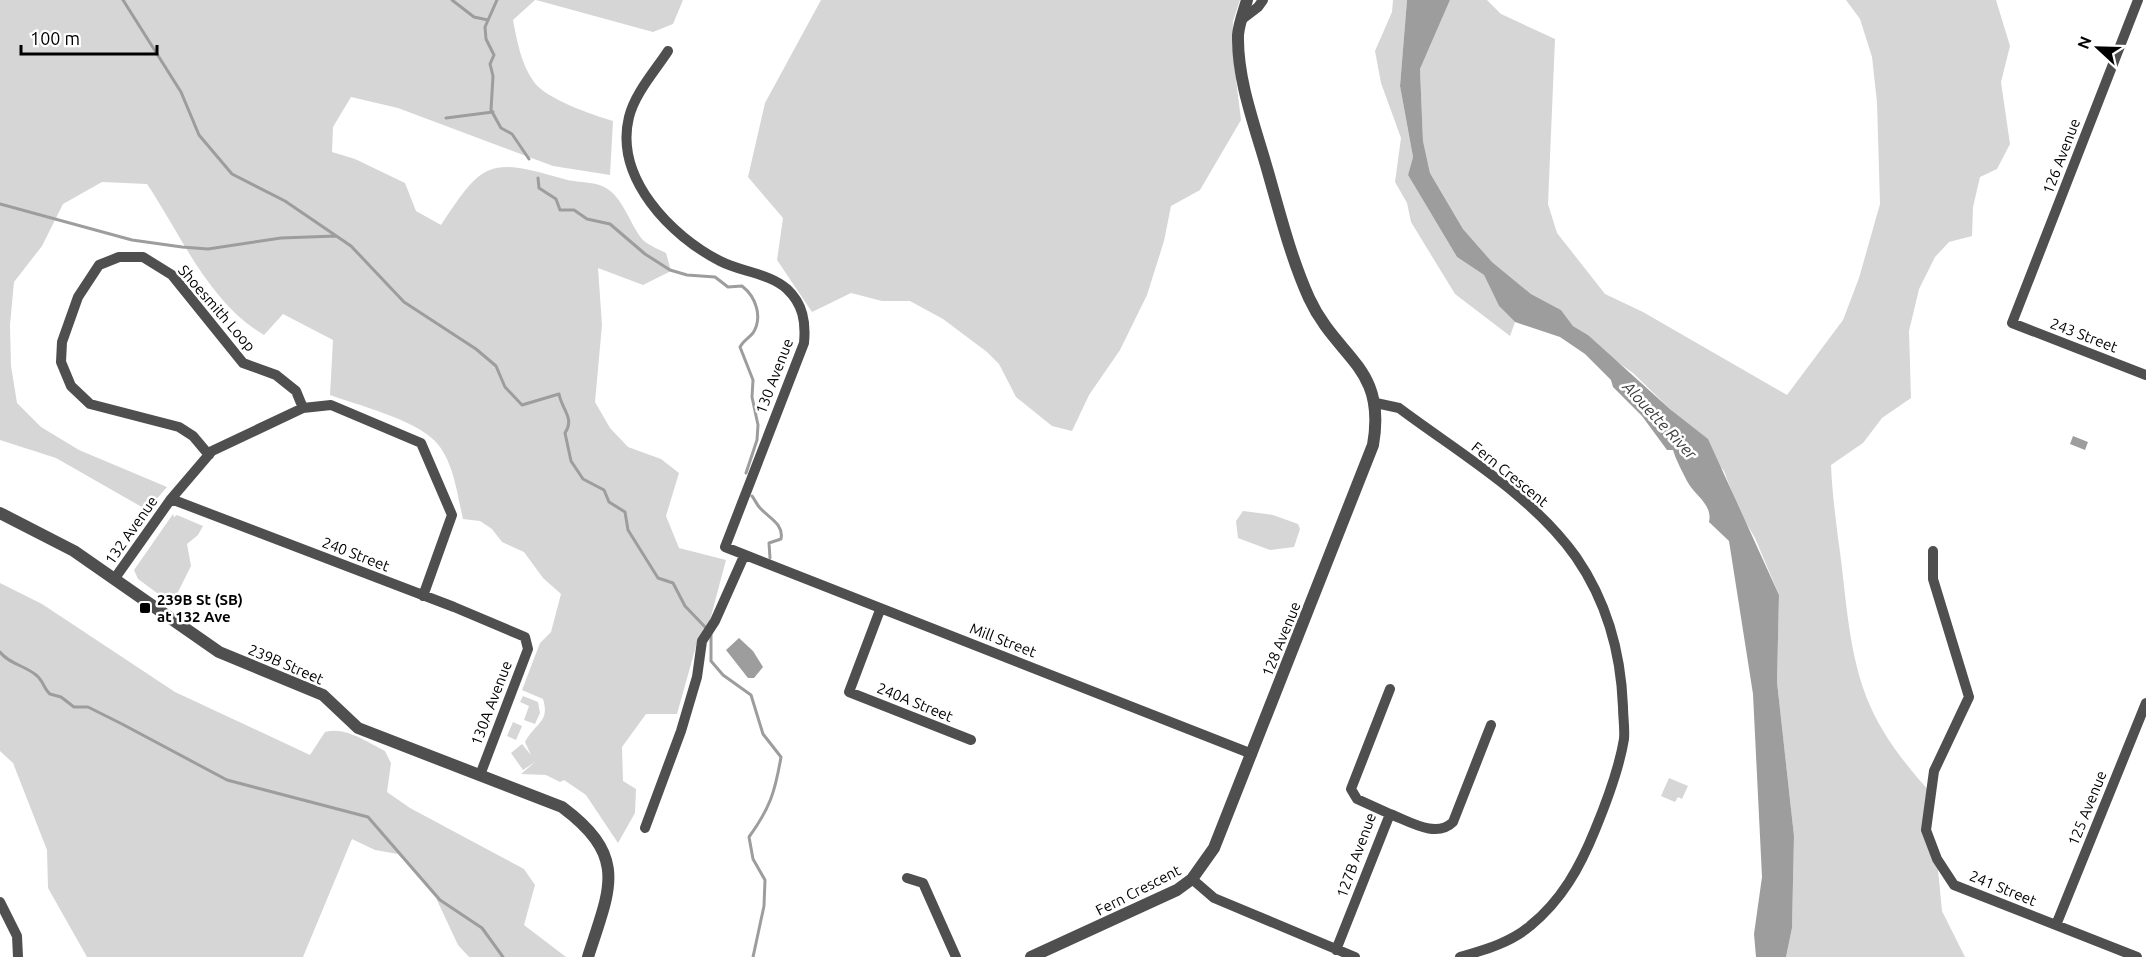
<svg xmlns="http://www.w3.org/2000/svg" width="2146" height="957" font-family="Ubuntu,sans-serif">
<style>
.green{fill:#d6d6d6}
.water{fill:#9d9d9d}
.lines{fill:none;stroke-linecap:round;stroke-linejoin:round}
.stream{stroke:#9d9d9d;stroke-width:3}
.minor{stroke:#4f4f4f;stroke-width:10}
.tertiary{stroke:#4f4f4f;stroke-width:12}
.poi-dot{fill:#000;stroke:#fff;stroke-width:2}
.labels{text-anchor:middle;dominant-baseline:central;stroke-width:5;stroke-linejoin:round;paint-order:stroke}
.street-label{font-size:15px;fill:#000;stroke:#fff}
.poi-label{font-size:15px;font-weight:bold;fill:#000;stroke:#fff;text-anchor:start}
.water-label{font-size:16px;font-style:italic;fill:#3e3e3e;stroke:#fff}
</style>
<rect width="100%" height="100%" fill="#fff"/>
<path class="green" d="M0 0H535L513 20C517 41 521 64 534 82 546 99 593 115 613 121L610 175 553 166 398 108 351 97 333 127 332 152 355 159 405 183 416 211 441 225C483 161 489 157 564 179 576 183 593 181 604 187 622 195 630 224 642 239 648 245 658 249 666 253L671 271 643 285 598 268 602 325 595 402 610 428 628 447 661 459 679 473 666 516 679 548 726 560 710 620 698 639 677 714H646L622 747 623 781 636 789 635 813 618 843 586 795 564 780 560 782 546 775 521 774 535 762 523 770 511 753 522 744 531 755 525 742C536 722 550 722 543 699L522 690 540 643 551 632 561 594 543 578 524 552 502 542 492 529 480 521 463 519C457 494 454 461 435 441 415 420 358 405 330 395L333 340 283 314 264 335C208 302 182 236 147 184L102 182 63 204 42 246 14 282 10 325 11 366 17 403 41 427 79 450 167 487 147 510 56 458 0 440Z
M536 0H683L673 24 653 32Z
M821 0H1240L1233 21 1232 47 1241 120 1200 190 1171 206 1164 241 1147 295 1120 350 1089 395 1072 431 1052 426 1016 397 999 364 987 352 943 319 910 301H882L851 293 812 312 777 260 783 218 748 177 765 103Z
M1393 0H1407L1400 86 1413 157 1408 175 1457 257 1484 275 1499 306 1515 322 1510 336 1455 294 1411 222 1407 203 1395 182 1401 138 1381 83 1375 51 1392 12Z
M1450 0H1487L1501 14 1555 39 1548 204 1557 233 1605 294 1643 312 1787 395 1843 320 1859 278 1880 204 1877 102 1872 57 1860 19 1846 0H1996L2010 46 2001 82 2010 144 1997 169 1980 177 1973 207 1972 236 1949 242 1935 257 1919 289 1909 331 1911 398 1882 418 1863 443 1831 465C1832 491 1835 512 1838 538 1846 590 1847 646 1866 696 1880 733 1906 766 1933 795L1926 828 1937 859 1942 911 1965 957H1786L1792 928 1794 836 1777 682 1779 595 1755 538 1739 511 1724 471 1671 410 1633 373 1609 356 1588 335 1573 326 1561 310 1531 294 1492 262 1463 229 1430 173 1423 141 1420 69Z
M1243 511 1273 515 1298 524 1300 529 1294 547 1270 550 1238 538 1236 521Z
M173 514 174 517 177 515 203 526 198 535 187 544 191 566 172 604 138 579 134 570Z
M0 583 42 604 175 692 310 755 325 732C345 726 367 742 385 751L391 763 387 792 410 808 524 869 535 885 524 925 566 957H469L458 945 436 898 398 854 375 850 352 839 303 957H87L48 888 47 850 13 763 0 751Z
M523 696 538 702 540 713 535 724 524 720 529 706 520 702Z
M513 722 522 726 516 740 507 736Z
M1669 778 1688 786 1682 799 1678 797 1675 802 1661 796Z"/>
<path class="water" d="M1407 0H1450L1420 69 1423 141 1430 173 1463 229 1492 262 1531 294 1561 310 1573 326 1588 335 1671 410 1708 439 1779 595 1777 682 1794 836 1792 928 1786 957H1756L1754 934 1762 877 1753 694 1729 541 1709 522C1713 504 1694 495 1687 481 1682 471 1676 460 1673 450H1667L1642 416 1613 387 1611 380 1585 354 1560 337 1515 322 1499 306 1484 275 1457 257 1408 175 1413 157 1400 86Z
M2073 436 2088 442 2085 450 2070 444Z
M739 638 753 651 763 667 754 678H748L726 650Z"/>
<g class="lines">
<path class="stream" d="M123 0 181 92 199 135 232 174 285 201 351 246 404 302 476 349 496 366 505 387 522 405 559 394C562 410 575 418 565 433L571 461 583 479 604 490 609 502 625 512 628 530 658 578 673 583 685 606 706 628
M452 0 474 17 488 20
M497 0 485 27 486 39 494 55 490 64 493 76 491 110 501 128 512 134 529 159
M446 118 493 112
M538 178 539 188 556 199 560 210H574L587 219 610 224 645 254 670 270 687 275 715 277 728 287 742 286C756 297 763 317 753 333 749 338 743 341 740 347L753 380 752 397 758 425 757 440 746 473
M0 204 132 240 182 247 208 249 281 238 336 236
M752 496C755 500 757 505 760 508 769 518 784 524 781 539L769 543 770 558
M711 633V661L723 675 751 695 763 734 781 757C775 792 770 808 749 837L753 859 765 880 764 906 753 957
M0 652C9 664 24 665 36 675 43 680 44 689 50 694L61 697 74 707H88L122 724 227 780 368 817 440 900 482 928 503 957"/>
<path class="minor" d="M2138 0 2012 323 2146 375
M1241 20 1258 7 1263 0
M668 51C655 71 635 93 629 117 614 178 671 236 720 261 741 272 769 273 787 289 803 304 806 322 804 343L725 547 1252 754
M1376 403 1399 408C1459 453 1532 495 1576 557 1607 602 1621 653 1623 707 1623 717 1625 729 1624 739 1619 770 1607 801 1595 830 1580 867 1562 900 1530 926 1510 943 1484 950 1460 957
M209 455 193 436 179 427 90 404 71 386 61 362 62 342 78 297 99 265 119 257H143L172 275 243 363 276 375 296 391 303 408
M171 499 454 607 525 637 528 649 480 775
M1933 551V579L1969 697 1934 771 1926 830 1937 859 1954 885 2137 957
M115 578 171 499 212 451 303 408 331 405 421 443 452 515 423 596
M880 610 849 692 971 740
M1390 814C1409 821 1436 839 1453 822L1491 725
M645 828 681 731 697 677 702 641 715 621 744 556
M907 878 923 883 956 957
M1192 879 1214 898 1355 957
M0 902 17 936 18 957
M2056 925 2146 703
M1336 950 1390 814 1357 799 1351 789 1390 689"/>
<path class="tertiary" d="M0 513 74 551 219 652 323 695 358 728 562 807C629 857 610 888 588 957
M1031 957 1177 890 1192 879 1214 848 1373 445C1387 366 1337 359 1309 298 1291 258 1280 214 1268 172 1256 129 1237 81 1238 35 1239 23 1244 11 1247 0"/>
</g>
<rect class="poi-dot" x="139" y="602" width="12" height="12" rx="3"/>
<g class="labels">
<g class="street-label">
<text transform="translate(2061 156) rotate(-69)">126 Avenue</text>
<text transform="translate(217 308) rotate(49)">Shoesmith Loop</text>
<text transform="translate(2084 335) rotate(21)">243 Street</text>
<text transform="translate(774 376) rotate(-69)">130 Avenue</text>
<text transform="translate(1510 474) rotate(39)">Fern Crescent</text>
<text transform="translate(131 530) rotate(-55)">132 Avenue</text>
<text transform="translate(356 554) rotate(21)">240 Street</text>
<text transform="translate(1281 639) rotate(-68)">128 Avenue</text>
<text transform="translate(1003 640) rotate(21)">Mill Street</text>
<text transform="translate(286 664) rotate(23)">239B Street</text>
<text transform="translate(915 702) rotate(22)">240A Street</text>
<text transform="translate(491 703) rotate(-69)">130A Avenue</text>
<text transform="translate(2087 808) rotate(-68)">125 Avenue</text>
<text transform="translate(1356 855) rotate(-70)">127B Avenue</text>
<text transform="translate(2003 888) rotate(22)">241 Street</text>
<text transform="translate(1138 890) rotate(-27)">Fern Crescent</text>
</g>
<g class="poi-label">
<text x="157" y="599">239B St (SB)<tspan x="157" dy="17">at 132 Ave</tspan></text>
</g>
<g class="water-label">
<text transform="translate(1660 420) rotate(47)">Alouette River</text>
</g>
</g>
<g transform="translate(2098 48) rotate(292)" stroke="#ffffff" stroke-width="4.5" paint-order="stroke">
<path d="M0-4.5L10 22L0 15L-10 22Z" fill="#000000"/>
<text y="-9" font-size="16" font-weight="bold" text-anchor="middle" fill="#000000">N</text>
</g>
<path d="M21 45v9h136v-9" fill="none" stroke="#000000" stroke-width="3"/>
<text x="30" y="45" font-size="18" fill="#000000" stroke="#ffffff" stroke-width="4.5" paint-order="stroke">100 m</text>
</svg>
